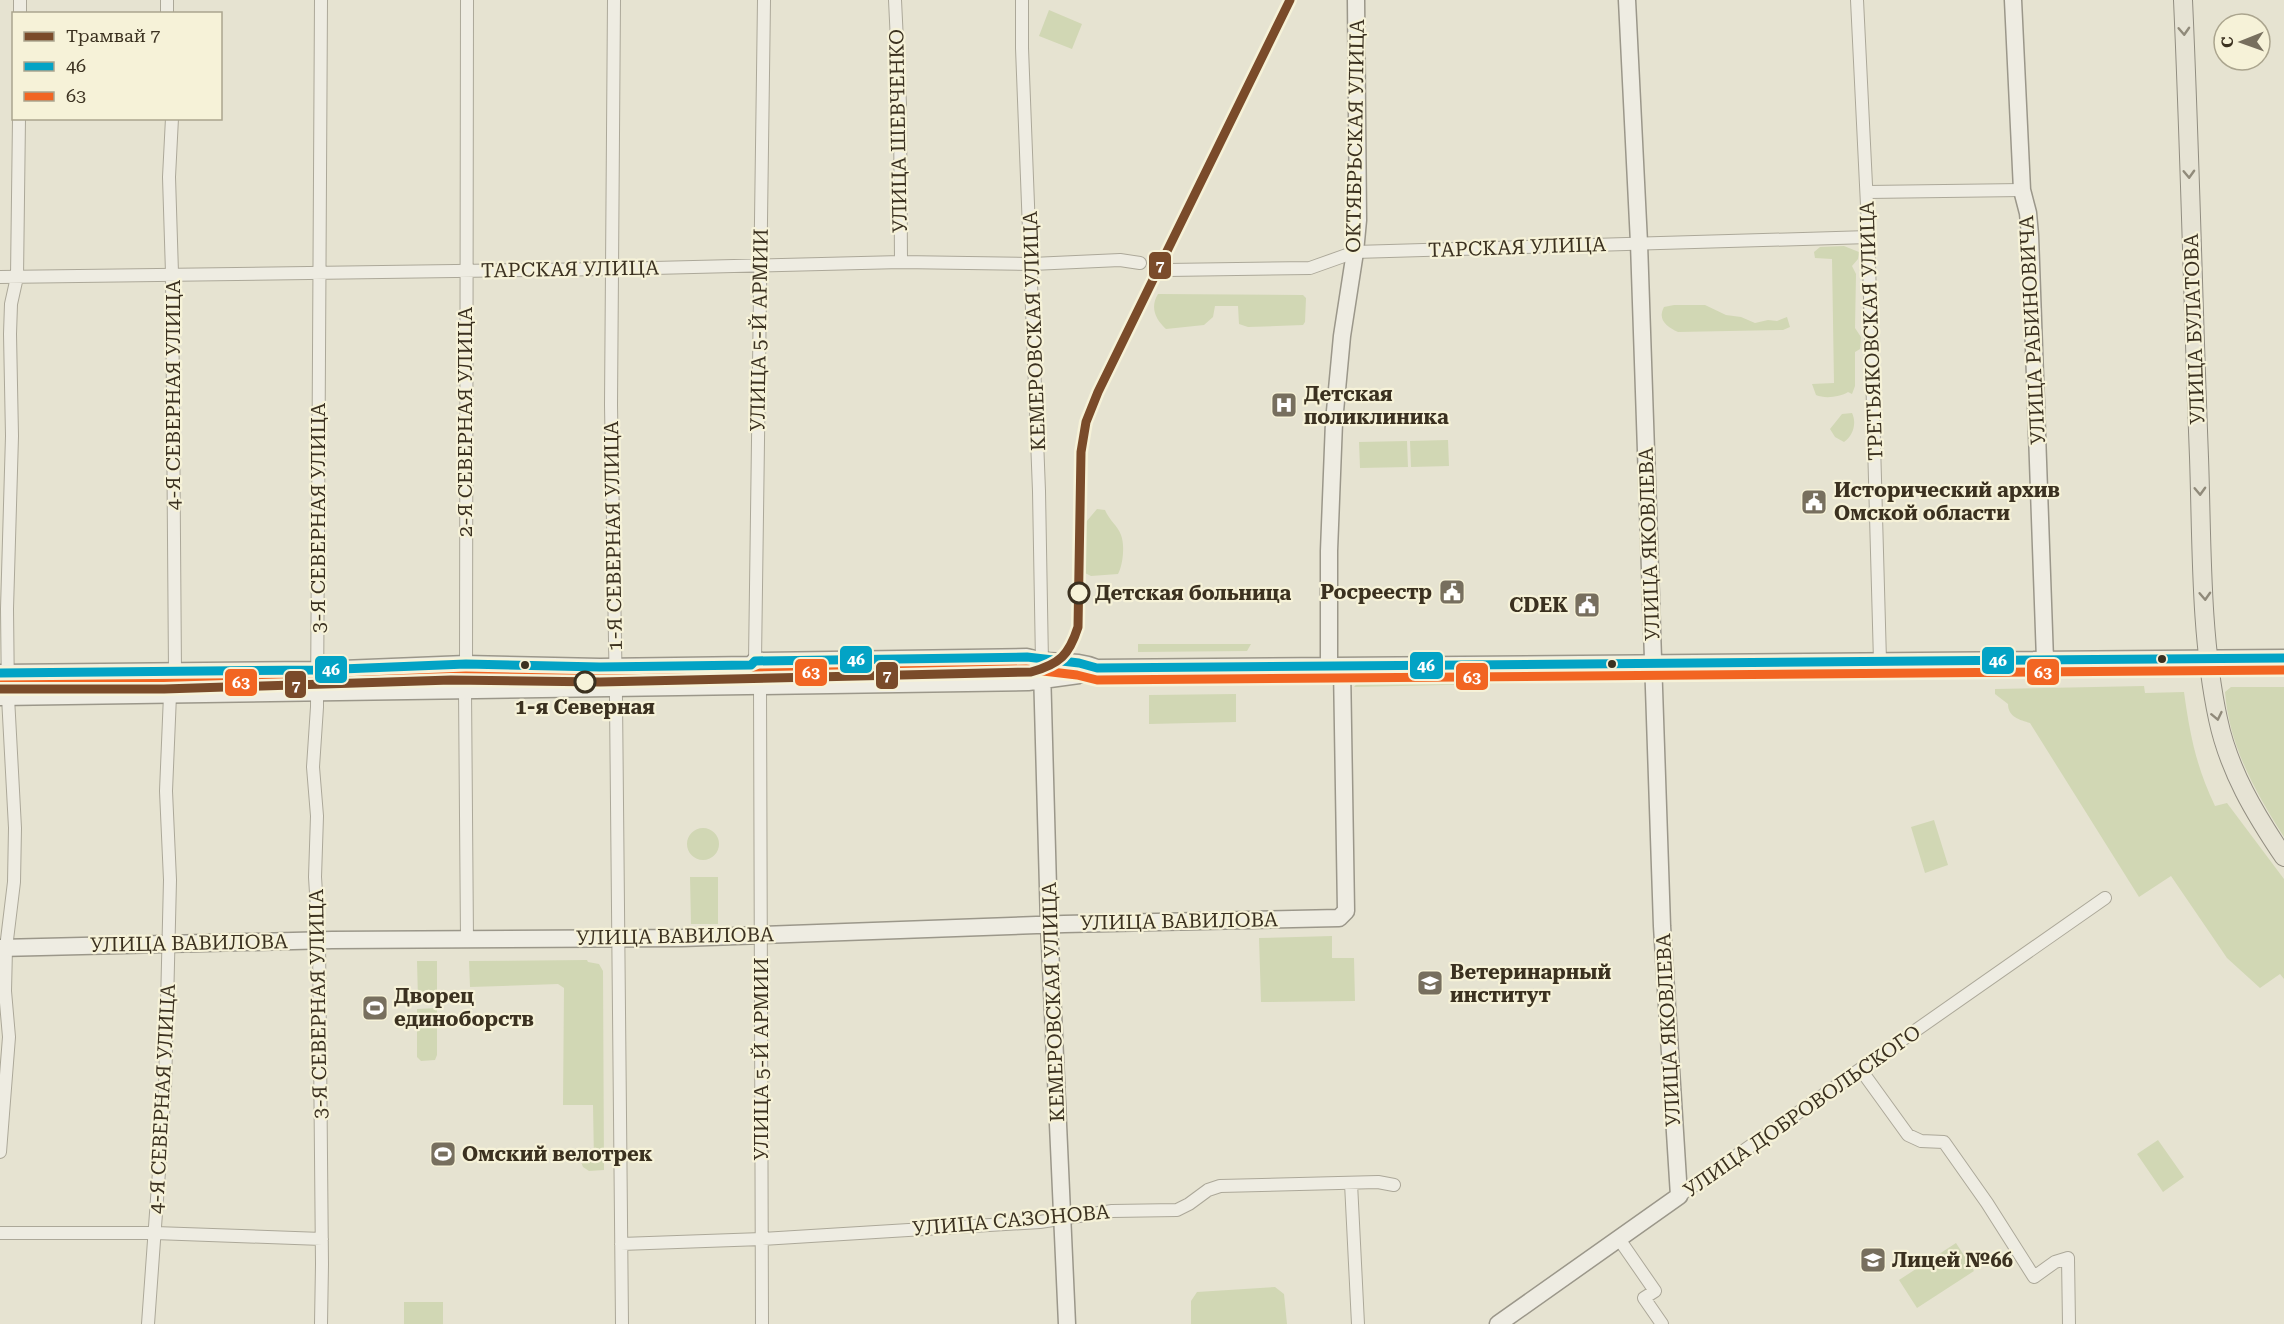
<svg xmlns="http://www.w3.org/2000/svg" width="2284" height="1324" font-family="'Roboto Serif',serif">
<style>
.green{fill:#d1d7b4}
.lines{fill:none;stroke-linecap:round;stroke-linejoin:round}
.street-casing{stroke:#aca899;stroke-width:14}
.secondary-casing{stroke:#9b978a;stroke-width:19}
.primary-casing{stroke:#918d80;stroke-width:20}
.street{stroke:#eeece2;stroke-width:12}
.secondary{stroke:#eeece2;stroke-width:16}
.primary{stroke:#e6e3d4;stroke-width:18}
.bus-1-casing{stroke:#f6f2d8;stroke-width:14}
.bus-2-casing{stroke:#f6f2d8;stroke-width:14}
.bus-1{stroke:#03a3c5;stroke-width:9}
.bus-2{stroke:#f26522;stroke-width:9}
.tram-1-casing{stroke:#f6f2d8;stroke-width:14}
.tram-1{stroke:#7a4b2a;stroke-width:9}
.oneway{stroke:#908a7a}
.stop-dot{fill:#f6f2d8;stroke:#3b3120;stroke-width:3}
.bus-dot{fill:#3b3120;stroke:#f6f2d8;stroke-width:2}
.labels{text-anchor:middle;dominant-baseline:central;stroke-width:4.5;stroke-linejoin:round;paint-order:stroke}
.street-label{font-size:20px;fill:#3b3120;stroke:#f6f2d8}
.poi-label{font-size:20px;font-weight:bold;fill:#3b3120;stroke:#f6f2d8;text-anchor:start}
.stop-label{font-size:20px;font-weight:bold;fill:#3b3120;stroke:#f6f2d8;text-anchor:start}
.line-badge{stroke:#f6f2d8;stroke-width:2}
.badge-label{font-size:16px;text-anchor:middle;font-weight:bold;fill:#fff}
</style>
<rect width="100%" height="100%" fill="#e6e3d1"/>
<path class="green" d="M1049 10 1082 24 1072 49 1039 36Z
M1844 246 1859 252 1858 259 1852 266 1856 274 1855 328 1861 337 1860 349 1855 352V386L1852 394 1848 392C1840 397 1825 399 1816 395L1812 384 1834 383 1832 259 1815 258 1814 252 1820 247Z
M1158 294 1303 295 1306 298 1305 322 1303 325 1248 327 1239 324 1238 306H1215L1213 317 1204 325 1166 329C1155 319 1150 307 1158 294Z
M1674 305H1705L1726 315 1741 317 1755 323 1768 320 1777 321 1787 317 1790 327 1783 330 1678 332C1667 327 1657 320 1664 307Z
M1852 413C1857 423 1853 436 1844 442L1835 437 1830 429 1842 414Z
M1448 440 1449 466 1411 467 1410 441Z
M1407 441 1408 467 1360 468 1359 442Z
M1097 509 1105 510C1109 520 1118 526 1121 535 1125 545 1123 565 1118 574L1091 576 1085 573 1086 522Z
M1138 644H1251L1247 651 1138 652Z
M1633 677V681L1354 687 1360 680Z
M2144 686 2145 693 2184 692C2190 735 2196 766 2215 806L2227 803 2284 879V979L2280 974 2260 988 2227 958 2171 876 2139 897 2030 723C2020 720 2008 717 2008 704L1995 694V689Z
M2231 687H2284V837C2256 793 2229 746 2225 692Z
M1236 694V722L1149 724V695Z
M1934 820 1948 865 1925 873 1911 827Z
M687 844a16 16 0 1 1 32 0a16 16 0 1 1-32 0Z
M690 877H718V924H691Z
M1332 936V958H1354L1355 1001 1261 1002 1259 938Z
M587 960 588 962 599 964 603 971 604 1170 589 1171 583 1167 581 1162 594 1161 593 1105H563L564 988 558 984 470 987 469 961Z
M417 961H437V999H418Z
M437 1008V1055L435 1060 421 1061 417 1057V1009Z
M2158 1140 2184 1177 2163 1192 2137 1154Z
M1956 1243 1974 1271 1917 1308 1899 1280Z
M1275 1287 1284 1294 1287 1324H1191V1301L1197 1292Z
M404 1302H443V1324H404Z"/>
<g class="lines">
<defs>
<path id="street" d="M614 0 611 405 616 699 622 1324
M895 0 900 104 901 262
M1022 0V48L1039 491 1042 662
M1857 0 1868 226 1880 661
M20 14V0
M167 14V0
M172 118 169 177 172 273 175 672
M1867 192 2022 190
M1167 270 1310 268 1355 252 1869 237
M0 277 613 269 901 262 1032 264 1120 260 1140 263
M755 661 764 0
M466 664 467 0
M760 686 762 1324
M465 690 467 939
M1861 1070 1908 1135 1921 1141 1944 1142 1987 1203 2034 1277 2055 1262 2068 1258 2069 1324
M0 1152 9 1037 5 991 6 948 14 882 15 828 8 697 7 609 12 436 10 334 11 304 17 277 19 118
M1351 1183 1358 1324
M1679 1196 2105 898
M0 1233H155L322 1239
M1619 1239 1655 1291 1644 1298 1662 1324
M621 1244 762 1239 1040 1222 1112 1211 1177 1210 1189 1204 1208 1190 1220 1186 1378 1182 1394 1185
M148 1324 165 1088 170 880 166 791 170 695
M321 1324 322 1264 319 940 315 877 317 816 313 767 317 707 321 0"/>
<path id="secondary" d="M2013 0 2022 190 2028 213 2030 235 2045 660
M1329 666V551L1334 422 1342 336 1355 252 1358 220 1356 0
M1042 669 1049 924 1067 1324
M0 673 317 670 466 664 600 667 751 665 755 661 1027 657C1052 665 1072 658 1097 668L2284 658
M0 697 1028 682 1079 675 1097 668
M0 948 332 940 682 938 1064 924 1339 918 1346 911 1342 666
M1498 1324 1679 1196 1662 926 1639 243 1627 0"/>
<path id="primary" d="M2183 0C2190 152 2193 305 2199 457 2202 543 2200 635 2218 719 2229 771 2255 814 2284 857"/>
</defs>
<use href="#street" class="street-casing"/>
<use href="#secondary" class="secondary-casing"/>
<use href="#primary" class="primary-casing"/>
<use href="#street" class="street"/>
<use href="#secondary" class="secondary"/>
<use href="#primary" class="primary"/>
<defs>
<path id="bus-1" d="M0 673 317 670 466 664 600 667 751 665 755 661 1027 657 1079 663 1097 668 2284 658"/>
<path id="bus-2" d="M0 685 317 682 466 676 600 679 751 677 760 673 1026 669 1077 675 1097 680 2284 670"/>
</defs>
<use href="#bus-1" class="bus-1-casing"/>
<use href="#bus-2" class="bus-2-casing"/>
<use href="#bus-1" class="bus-1"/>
<use href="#bus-2" class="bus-2"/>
<defs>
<path id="tram-1" d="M0 689H164L451 680 600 682 1031 672C1060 664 1069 655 1078 627L1081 452 1086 422 1098 392 1290 0"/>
</defs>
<use href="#tram-1" class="tram-1-casing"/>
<use href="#tram-1" class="tram-1"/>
</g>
<defs><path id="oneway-chevron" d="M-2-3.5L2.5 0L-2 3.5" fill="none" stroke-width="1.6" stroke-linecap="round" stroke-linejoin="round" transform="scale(1.5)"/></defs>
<g class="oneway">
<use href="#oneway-chevron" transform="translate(2184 31) rotate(87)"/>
<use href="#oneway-chevron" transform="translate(2189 174) rotate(88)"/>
<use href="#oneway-chevron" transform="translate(2200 491) rotate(88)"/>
<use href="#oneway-chevron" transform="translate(2205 596) rotate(87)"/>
<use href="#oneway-chevron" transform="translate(2217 716) rotate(78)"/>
</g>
<defs>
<symbol id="hospital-square" viewBox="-11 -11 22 22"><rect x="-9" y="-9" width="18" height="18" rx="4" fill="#776f5e" stroke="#f6f2d8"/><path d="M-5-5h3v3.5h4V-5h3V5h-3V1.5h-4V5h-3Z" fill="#fff"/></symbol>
<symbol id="civic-square" viewBox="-11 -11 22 22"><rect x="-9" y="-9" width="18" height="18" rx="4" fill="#776f5e" stroke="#f6f2d8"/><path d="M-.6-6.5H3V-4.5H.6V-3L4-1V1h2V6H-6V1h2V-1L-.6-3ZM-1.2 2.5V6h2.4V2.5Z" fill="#fff"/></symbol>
<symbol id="university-square" viewBox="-11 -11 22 22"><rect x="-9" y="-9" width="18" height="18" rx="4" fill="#776f5e" stroke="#f6f2d8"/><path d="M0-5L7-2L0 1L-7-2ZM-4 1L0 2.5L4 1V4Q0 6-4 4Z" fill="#fff"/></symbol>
<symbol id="stadium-square" viewBox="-11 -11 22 22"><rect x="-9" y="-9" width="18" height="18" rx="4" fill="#776f5e" stroke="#f6f2d8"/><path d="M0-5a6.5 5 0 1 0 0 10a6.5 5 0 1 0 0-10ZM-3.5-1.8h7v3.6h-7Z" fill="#fff"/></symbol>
<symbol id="school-square" viewBox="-11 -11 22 22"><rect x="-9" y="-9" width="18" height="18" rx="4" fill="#776f5e" stroke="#f6f2d8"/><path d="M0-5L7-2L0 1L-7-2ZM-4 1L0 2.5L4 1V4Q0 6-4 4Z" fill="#fff"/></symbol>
</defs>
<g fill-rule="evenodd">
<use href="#hospital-square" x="1269" y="390" width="30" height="30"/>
<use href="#civic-square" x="1799" y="487" width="30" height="30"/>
<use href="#civic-square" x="1437" y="577" width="30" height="30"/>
<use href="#civic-square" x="1572" y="590" width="30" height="30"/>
<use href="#university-square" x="1415" y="968" width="30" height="30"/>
<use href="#stadium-square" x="360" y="993" width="30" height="30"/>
<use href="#stadium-square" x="428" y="1139" width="30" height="30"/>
<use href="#school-square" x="1858" y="1245" width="30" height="30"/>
</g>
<g class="stop-dot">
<circle cx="1079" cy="593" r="10"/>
<circle cx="585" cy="682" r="10"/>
</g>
<g class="bus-dot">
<circle cx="2162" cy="659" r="5"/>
<circle cx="1612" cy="664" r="5"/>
<circle cx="525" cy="665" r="5"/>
</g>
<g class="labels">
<g class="street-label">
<text transform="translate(898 131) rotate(-91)">УЛИЦА ШЕВЧЕНКО</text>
<text transform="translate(1355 136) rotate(-89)">ОКТЯБРЬСКАЯ УЛИЦА</text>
<text transform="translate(1517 247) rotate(-2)">ТАРСКАЯ УЛИЦА</text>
<text transform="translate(570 269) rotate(-1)">ТАРСКАЯ УЛИЦА</text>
<text transform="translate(2194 329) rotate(-92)">УЛИЦА БУЛАТОВА</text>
<text transform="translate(759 330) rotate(-89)">УЛИЦА 5-Й АРМИИ</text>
<text transform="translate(2032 330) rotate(-93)">УЛИЦА РАБИНОВИЧА</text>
<text transform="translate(1034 331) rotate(-92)">КЕМЕРОВСКАЯ УЛИЦА</text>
<text transform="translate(1871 331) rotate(-92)">ТРЕТЬЯКОВСКАЯ УЛИЦА</text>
<text transform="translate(173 395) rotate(-90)">4-Я СЕВЕРНАЯ УЛИЦА</text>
<text transform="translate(465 422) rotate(-90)">2-Я СЕВЕРНАЯ УЛИЦА</text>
<text transform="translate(318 518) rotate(-90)">3-Я СЕВЕРНАЯ УЛИЦА</text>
<text transform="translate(613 536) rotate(-91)">1-Я СЕВЕРНАЯ УЛИЦА</text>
<text transform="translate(1649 544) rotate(-92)">УЛИЦА ЯКОВЛЕВА</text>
<text transform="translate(1179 921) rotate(-1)">УЛИЦА ВАВИЛОВА</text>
<text transform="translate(675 936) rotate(-1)">УЛИЦА ВАВИЛОВА</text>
<text transform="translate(189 943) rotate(-1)">УЛИЦА ВАВИЛОВА</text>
<text transform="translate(1053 1002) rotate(-92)">КЕМЕРОВСКАЯ УЛИЦА</text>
<text transform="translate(318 1004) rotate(-91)">3-Я СЕВЕРНАЯ УЛИЦА</text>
<text transform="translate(1668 1030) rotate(-93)">УЛИЦА ЯКОВЛЕВА</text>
<text transform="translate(761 1059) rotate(-90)">УЛИЦА 5-Й АРМИИ</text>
<text transform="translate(162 1099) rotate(-87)">4-Я СЕВЕРНАЯ УЛИЦА</text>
<text transform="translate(1802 1111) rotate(-35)">УЛИЦА ДОБРОВОЛЬСКОГО</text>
<text transform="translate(1011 1220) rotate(-5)">УЛИЦА САЗОНОВА</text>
</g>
<g class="poi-label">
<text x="1304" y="394">Детская<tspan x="1304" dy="23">поликлиника</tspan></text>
<text x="1834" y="490">Исторический архив<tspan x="1834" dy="23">Омской области</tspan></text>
<text x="1432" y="592" text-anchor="end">Росреестр</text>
<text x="1568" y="605" text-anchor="end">CDEK</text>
<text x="1450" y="972">Ветеринарный<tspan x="1450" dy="23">институт</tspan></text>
<text x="394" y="996">Дворец<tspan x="394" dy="23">единоборств</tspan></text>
<text x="462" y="1154">Омский велотрек</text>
<text x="1892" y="1260">Лицей №66</text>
</g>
<g class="stop-label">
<text x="1095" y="593">Детская больница</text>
<text x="585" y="707" text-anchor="middle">1-я Северная</text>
</g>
</g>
<g class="line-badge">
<rect x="1148" y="251" width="24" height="29" rx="6" fill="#7a4b2a"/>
<rect x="839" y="645" width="34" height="29" rx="6" fill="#03a3c5"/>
<rect x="1981" y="646" width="34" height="29" rx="6" fill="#03a3c5"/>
<rect x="1409" y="651" width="35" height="29" rx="6" fill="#03a3c5"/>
<rect x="314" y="655" width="34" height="29" rx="6" fill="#03a3c5"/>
<rect x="2026" y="658" width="34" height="28" rx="6" fill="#f26522"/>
<rect x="794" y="658" width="34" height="29" rx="6" fill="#f26522"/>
<rect x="875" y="661" width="24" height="29" rx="6" fill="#7a4b2a"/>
<rect x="1455" y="662" width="34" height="29" rx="6" fill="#f26522"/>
<rect x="224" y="668" width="34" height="29" rx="6" fill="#f26522"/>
<rect x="284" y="670" width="23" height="29" rx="6" fill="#7a4b2a"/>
</g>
<g class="badge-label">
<text x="1160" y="271">7</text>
<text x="856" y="665">46</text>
<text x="1998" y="666">46</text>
<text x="1426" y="671">46</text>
<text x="331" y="675">46</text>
<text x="2043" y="678">63</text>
<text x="811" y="678">63</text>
<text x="887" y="681">7</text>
<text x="1472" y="683">63</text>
<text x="241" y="688">63</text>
<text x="296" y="691">7</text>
</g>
<rect x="12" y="12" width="210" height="108" fill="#f6f2d8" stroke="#aba58e" stroke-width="1.5"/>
<rect x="24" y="32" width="30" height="9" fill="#7a4b2a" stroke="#aba58e" stroke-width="1.5"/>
<text x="66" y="42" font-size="18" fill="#3b3120">Трамвай 7</text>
<rect x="24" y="62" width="30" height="9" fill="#03a3c5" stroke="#aba58e" stroke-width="1.5"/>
<text x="66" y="72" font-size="18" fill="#3b3120">46</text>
<rect x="24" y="92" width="30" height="9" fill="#f26522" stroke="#aba58e" stroke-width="1.5"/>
<text x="66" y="102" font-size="18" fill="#3b3120">63</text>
<g transform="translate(2242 42) rotate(269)"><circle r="28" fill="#f6f2d8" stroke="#aba58e" stroke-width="1.5"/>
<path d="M0-4.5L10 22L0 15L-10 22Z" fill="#776f5e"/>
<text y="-9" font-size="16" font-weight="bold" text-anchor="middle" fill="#3b3120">С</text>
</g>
</svg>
